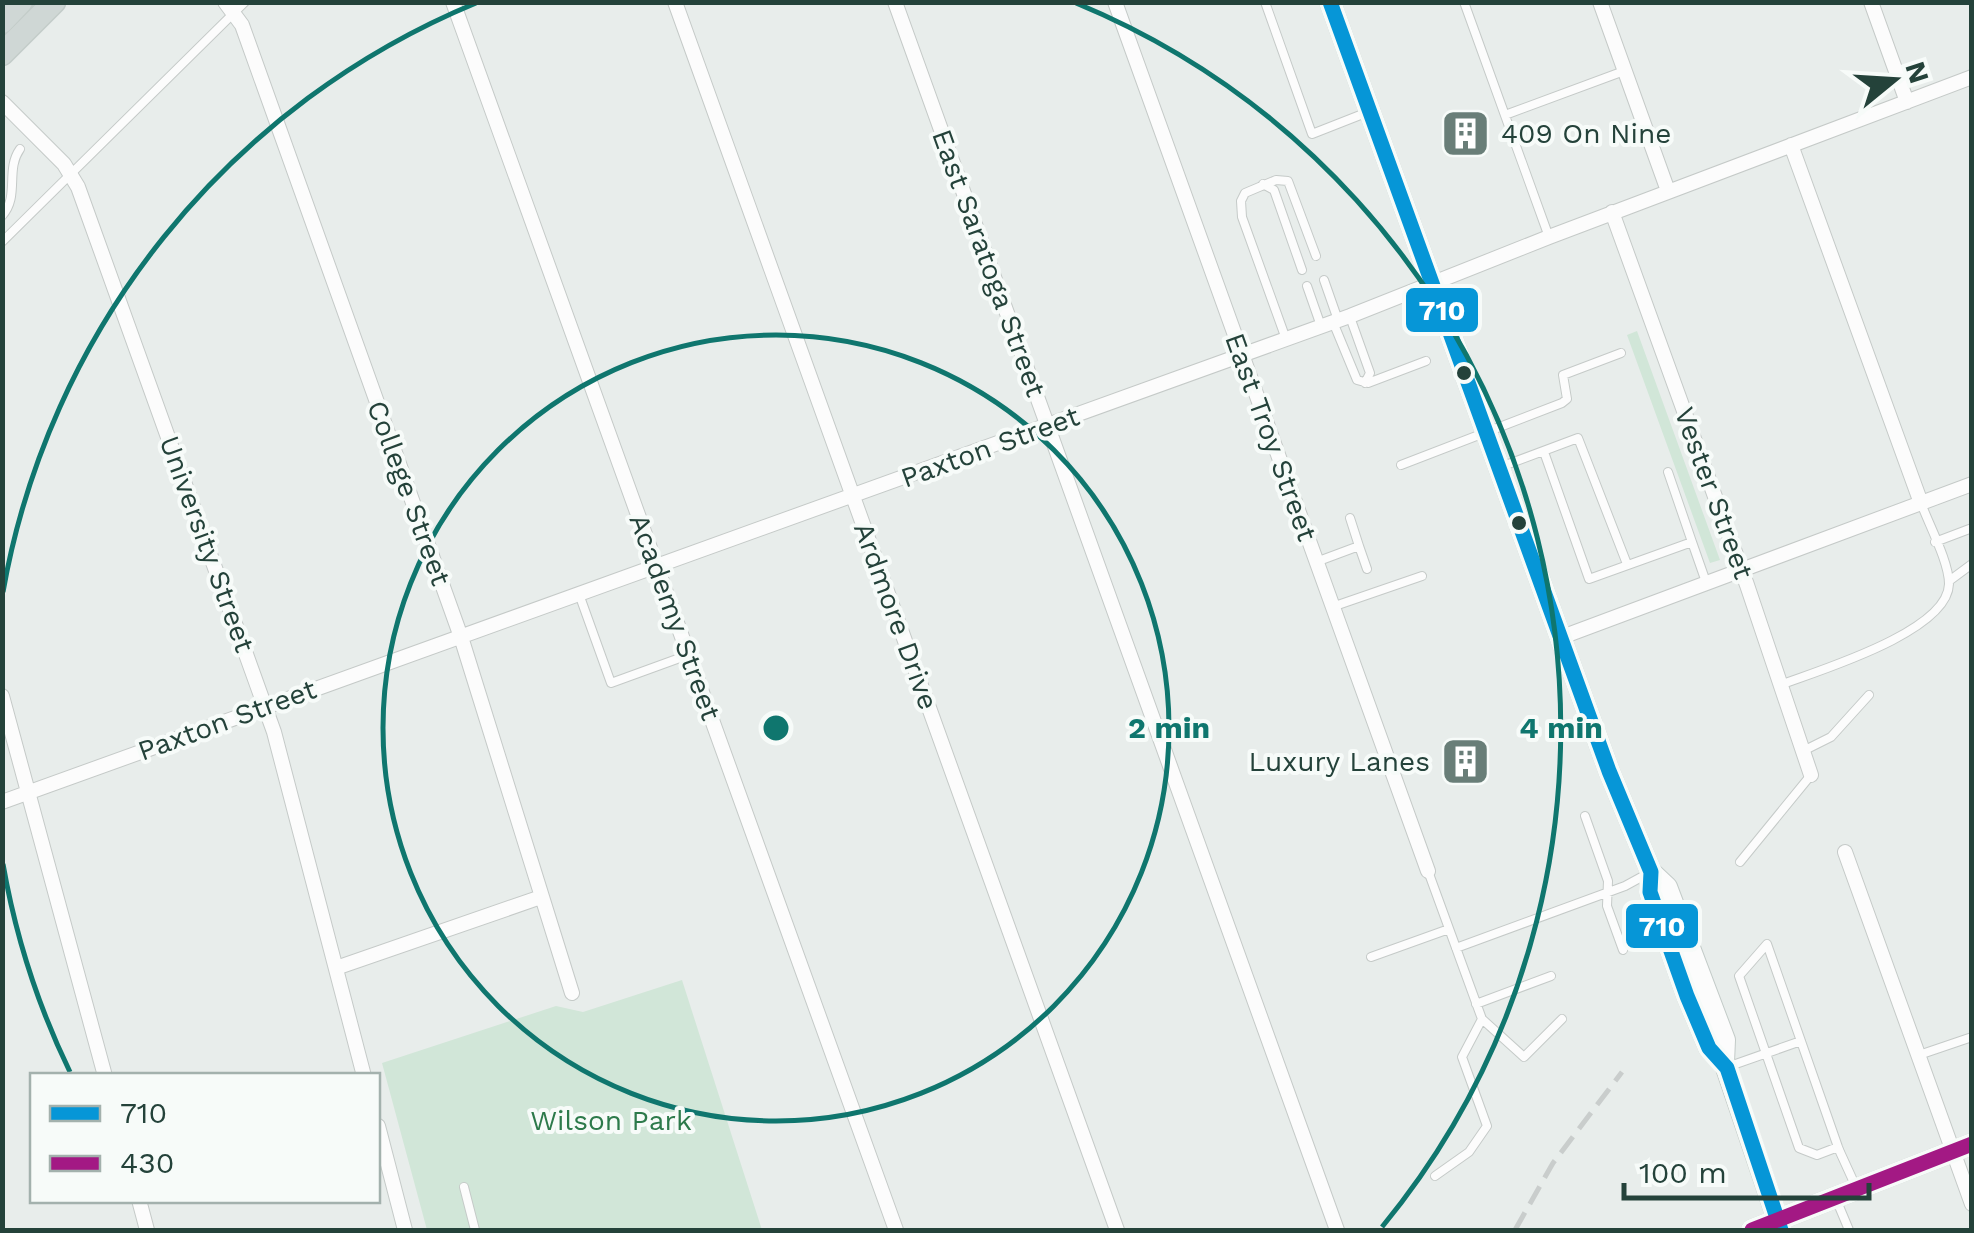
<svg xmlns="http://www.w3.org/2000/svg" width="1974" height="1233" font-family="'Work Sans',sans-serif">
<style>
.green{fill:#d1e6d8}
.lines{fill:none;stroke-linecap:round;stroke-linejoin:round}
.lane-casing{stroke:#c5cac8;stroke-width:10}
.street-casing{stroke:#c5cac8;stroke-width:16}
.secondary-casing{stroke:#c3cbc8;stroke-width:22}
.primary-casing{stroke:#c3ccc9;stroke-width:25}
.lane{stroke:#fcfcfc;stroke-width:8}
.street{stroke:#fcfcfc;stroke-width:14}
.secondary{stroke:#fcfcfc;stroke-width:20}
.primary{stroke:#cfd7d5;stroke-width:22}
.rail{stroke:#c9cdcc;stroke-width:5;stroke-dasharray:20 10;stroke-linecap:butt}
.bus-1-casing{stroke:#f7fbf9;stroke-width:22}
.bus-2-casing{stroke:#f7fbf9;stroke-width:22}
.bus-1{stroke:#0696d7;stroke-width:15}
.bus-2{stroke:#a31984;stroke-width:15}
.ring{fill:none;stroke:#0f766e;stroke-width:5}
.bus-dot{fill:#24423a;stroke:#f7fbf9;stroke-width:4}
.labels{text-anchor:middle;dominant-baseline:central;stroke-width:8;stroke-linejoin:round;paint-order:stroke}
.poi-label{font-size:28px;fill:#24423a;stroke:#f7fbf9;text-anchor:start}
.street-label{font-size:28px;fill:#24423a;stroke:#f7fbf9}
.park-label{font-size:28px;fill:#2d7a4b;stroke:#f7fbf9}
.centre{fill:#0f766e;stroke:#f7fbf9;stroke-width:5}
.ring-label{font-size:30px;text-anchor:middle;font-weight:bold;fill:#0f766e;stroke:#f7fbf9;stroke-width:8;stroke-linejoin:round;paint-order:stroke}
.line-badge{stroke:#f7fbf9;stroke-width:4}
.badge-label{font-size:28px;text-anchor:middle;font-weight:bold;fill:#fff}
</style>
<rect width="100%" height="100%" fill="#e8edeb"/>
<path class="green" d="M1637 331 1720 560 1710 563 1627 335Z
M682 980 762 1230H427L382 1063 556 1006 583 1012Z"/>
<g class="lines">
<defs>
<path id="lane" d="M1265 2 1312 134 1368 112
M1464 2 1549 237
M1505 115 1624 71
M1263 184 1274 190 1302 270
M2 216C20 196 5 170 20 149
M2 242 245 2
M1324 280 1338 320
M1307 286 1321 326
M1350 317 1370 373 1365 383
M1333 322 1357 380 1368 383 1426 361
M1286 339 1242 217 1241 201 1245 193 1276 180 1288 181 1316 256
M1544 452 1589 579 1692 542 1706 582
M1401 465 1562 403 1567 399 1563 375 1621 353
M1503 466 1578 438 1627 564
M1668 472 1692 542
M1935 542 1972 528
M1359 546 1367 569
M1316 562 1359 546 1350 518
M1949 581 1972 564
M579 594 611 683 688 655
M1332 607 1422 576
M1780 685C1817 671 1948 632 1949 584 1949 562 1929 525 1921 503
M1803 751 1831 737 1869 695
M1585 816 1608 881 1607 906 1623 950
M1740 862 1811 775
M1428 871 1482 1019 1462 1057 1487 1126 1469 1152 1435 1176
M1456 948 1625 886 1647 874
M1371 957 1449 929
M1476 1004 1551 976
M1482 1019 1524 1057 1562 1019
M1919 1055 1972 1037
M1730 1066 1801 1041
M1838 1147 1817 1155 1799 1148 1739 976 1767 944 1838 1147 1840 1152 1856 1187
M464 1187 475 1230
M1836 1199 1849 1230"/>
<path id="street" d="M225 2 242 25 461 637 572 993
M453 2 896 1230
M675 2 1117 1230
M895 2 1337 1230
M1115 2 1428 871
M1600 2 1668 191
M1871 2 1907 102
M2 102 64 164 78 187 274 732 364 1076
M1791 145 1921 503
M1612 212 1747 585 1811 775
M1562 637 1972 484
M2 696 105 1076
M2 802 1350 316 1549 237 1972 77
M1845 852 1972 1204
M336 968 541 897
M378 1126 405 1230
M139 1200 147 1230"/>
<path id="secondary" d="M1330 2 1609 771 1651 872 1667 887 1725 1040 1724 1062 1781 1230
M1651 872 1650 892 1687 996 1709 1048 1724 1062
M1752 1230 1972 1144"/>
<path id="primary" d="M2 22 21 2
M2 54 54 2"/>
</defs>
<use href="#lane" class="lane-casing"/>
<use href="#street" class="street-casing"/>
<use href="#secondary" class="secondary-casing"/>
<use href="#primary" class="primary-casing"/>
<use href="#lane" class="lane"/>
<use href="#street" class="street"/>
<use href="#secondary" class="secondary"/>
<use href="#primary" class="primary"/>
<path class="rail" d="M1515 1230 1553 1163 1622 1072"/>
<defs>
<path id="bus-1" d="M1330 2 1609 771 1651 872 1650 892 1687 996 1709 1048 1727 1068 1781 1230"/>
<path id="bus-2" d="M1752 1230 1972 1144"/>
</defs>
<use href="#bus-1" class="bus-1-casing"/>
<use href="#bus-2" class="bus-2-casing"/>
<use href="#bus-1" class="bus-1"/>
<use href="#bus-2" class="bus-2"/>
</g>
<g class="ring">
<circle cx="776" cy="728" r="393"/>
<path d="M70 1072A785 785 0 0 1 3 864M3 592A785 785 0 0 1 476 3M1076 3A785 785 0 0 1 1382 1227"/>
</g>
<defs>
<symbol id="building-square" viewBox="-11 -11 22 22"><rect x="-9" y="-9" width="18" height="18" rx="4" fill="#697e78" stroke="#f7fbf9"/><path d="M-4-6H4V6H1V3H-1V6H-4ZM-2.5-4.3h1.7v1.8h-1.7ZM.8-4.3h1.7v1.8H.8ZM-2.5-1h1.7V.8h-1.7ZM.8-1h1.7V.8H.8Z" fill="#fff"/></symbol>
</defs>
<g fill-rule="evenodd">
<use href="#building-square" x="1438" y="106" width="55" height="55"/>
<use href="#building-square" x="1438" y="734" width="55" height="55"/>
</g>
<g class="bus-dot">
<circle cx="1464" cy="373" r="9"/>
<circle cx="1519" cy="523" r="9"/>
</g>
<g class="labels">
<g class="poi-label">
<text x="1501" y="133">409 On Nine</text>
<text x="1430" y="761" text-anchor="end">Luxury Lanes</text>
</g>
<g class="street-label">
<text transform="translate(989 263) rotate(70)">East Saratoga Street</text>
<text transform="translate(1271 437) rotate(70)">East Troy Street</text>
<text transform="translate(990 447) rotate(-20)">Paxton Street</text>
<text transform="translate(409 493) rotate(70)">College Street</text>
<text transform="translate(1714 493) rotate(70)">Vester Street</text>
<text transform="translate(207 544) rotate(70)">University Street</text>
<text transform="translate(896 616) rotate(70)">Ardmore Drive</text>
<text transform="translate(675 617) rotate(70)">Academy Street</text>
<text transform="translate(227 720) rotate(-20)">Paxton Street</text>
</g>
<g class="park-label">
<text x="611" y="1120">Wilson Park</text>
</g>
</g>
<circle cx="776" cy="728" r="15" class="centre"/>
<g class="ring-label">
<text x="1169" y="738">2 min</text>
<text x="1561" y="738">4 min</text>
</g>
<g class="line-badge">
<rect x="1404" y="286" width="76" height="48" rx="10" fill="#0696d7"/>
<rect x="1624" y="902" width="76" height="48" rx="10" fill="#0696d7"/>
</g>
<g class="badge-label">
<text x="1442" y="320">710</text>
<text x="1662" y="936">710</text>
</g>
<rect width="1974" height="1233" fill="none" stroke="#24423a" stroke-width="10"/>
<rect x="30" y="1073" width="350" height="130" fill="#f7fbf9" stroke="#a3b1ad" stroke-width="2.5"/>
<rect x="50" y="1106" width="50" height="15" fill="#0696d7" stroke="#a3b1ad" stroke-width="2.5"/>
<text x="120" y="1123" font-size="30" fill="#24423a">710</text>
<rect x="50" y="1156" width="50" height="15" fill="#a31984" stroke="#a3b1ad" stroke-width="2.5"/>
<text x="120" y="1173" font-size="30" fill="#24423a">430</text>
<g transform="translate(1894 80) rotate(72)" stroke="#f7fbf9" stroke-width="8" paint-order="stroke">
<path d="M0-8L18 38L0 25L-18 38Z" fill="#24423a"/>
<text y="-15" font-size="28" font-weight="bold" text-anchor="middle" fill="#24423a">N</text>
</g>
<path d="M1624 1183v15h245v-15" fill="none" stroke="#24423a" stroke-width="5"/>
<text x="1639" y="1183" font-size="30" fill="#24423a" stroke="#f7fbf9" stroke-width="8" paint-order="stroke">100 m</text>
</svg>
